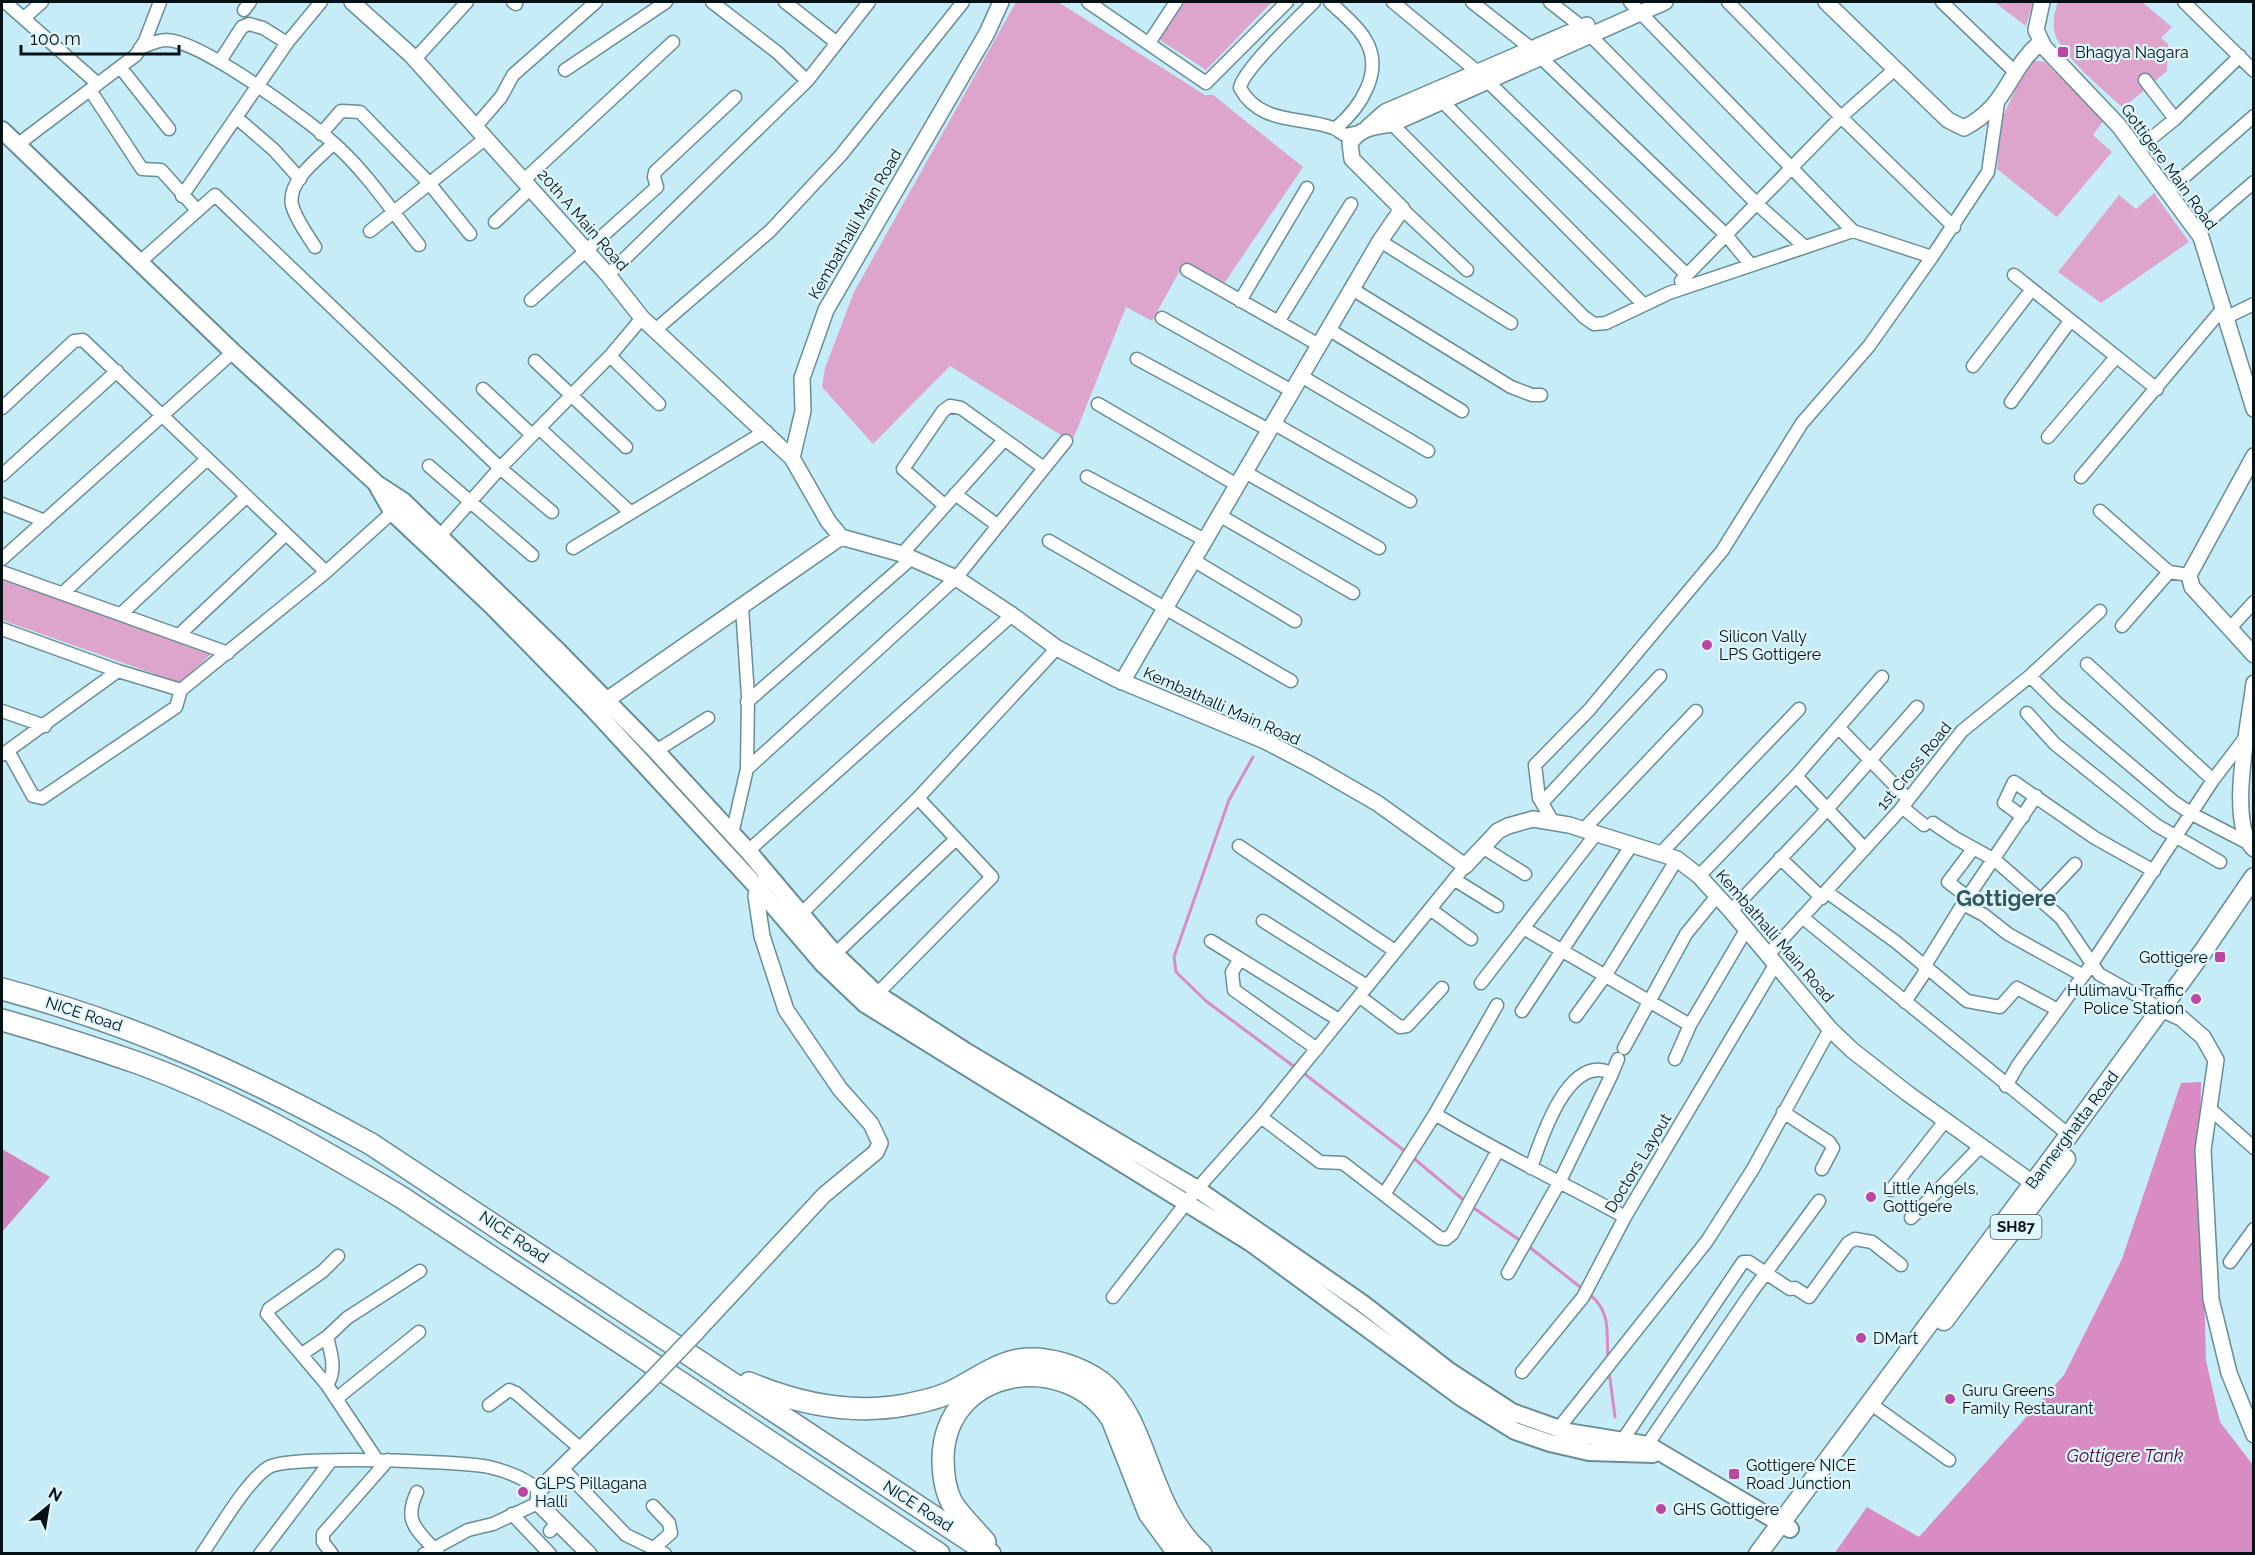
<svg xmlns="http://www.w3.org/2000/svg" width="2255" height="1555" font-family="Raleway,sans-serif">
<style>
.green{fill:#dda5cc}
.forest{fill:#d085bc}
.water{fill:#d88cc3}
.lines{fill:none;stroke-linecap:round;stroke-linejoin:round}
.stream{stroke:#d88cc3;stroke-width:3}
.minor-casing{stroke:#698d97;stroke-width:15}
.tertiary-casing{stroke:#698d97;stroke-width:18}
.secondary-casing{stroke:#698d97;stroke-width:20}
.primary-casing{stroke:#698d97;stroke-width:21}
.motorway-casing{stroke:#698d97;stroke-width:24}
.minor{stroke:#fff;stroke-width:12}
.tertiary{stroke:#fff;stroke-width:15}
.secondary{stroke:#fff;stroke-width:16}
.primary{stroke:#fff;stroke-width:18}
.motorway{stroke:#fff;stroke-width:21}
.tertiary-bridge-casing{stroke:#698d97;stroke-width:18;stroke-linecap:butt}
.tertiary-bridge{stroke:#fff;stroke-width:15}
.poi-dot{fill:#bb47a1;stroke:#e0f6fd;stroke-width:2}
.labels{text-anchor:middle;dominant-baseline:central;stroke-width:4.5;stroke-linejoin:round;paint-order:stroke}
.shield{fill:#e0f6fd;stroke:#46565b;stroke-width:1.5}
.shield-label{font-size:15px;font-weight:bold;fill:#041115}
.poi-label{font-size:16px;fill:#041115;stroke:#e0f6fd;text-anchor:start}
.street-label{font-size:16px;fill:#041115;stroke:#e0f6fd}
.water-label{font-size:18px;font-style:italic;fill:#4e0a41;stroke:#e0f6fd}
.district-label{font-size:22px;font-weight:bold;fill:#355760;stroke:#e0f6fd}
</style>
<rect width="100%" height="100%" fill="#c6ecf7"/>
<path class="green" d="M1016 2H1058L1205 95H1213L1303 167 1223 285 1184 263 1152 321 1126 307 1072 442 950 366 873 444 822 387 825 368 854 292Z
M1182 2H1272L1206 70 1157 38Z
M1994 2H2033L2026 26Z
M2058 2H2142L2172 27 2161 38 2168 44 2167 71 2123 108C2103 89 2070 63 2057 39 2051 27 2054 13 2058 2Z
M2029 60 2045 62 2104 120 2093 135 2112 152 2057 217 1997 169 2000 123Z
M2154 193 2189 242 2101 303 2058 272 2119 195 2136 209Z
M2 580 212 653 180 683 2 620Z"/>
<path class="forest" d="M2 1149 50 1177 2 1232Z"/>
<path class="water" d="M2201 1082 2200 1149 2206 1360 2220 1422 2253 1465V1553L1834 1554 1867 1507 1919 1537 2064 1375 2122 1259 2181 1083Z"/>
<g class="lines">
<path class="stream" d="M1253 757 1229 800 1174 957 1176 972 1206 1001 1296 1068
M1302 1072 1406 1152
M1411 1156 1466 1202
M1471 1206 1522 1242
M1528 1246 1584 1290
M1589 1294C1612 1312 1606 1332 1608 1358
M1609 1371 1615 1417"/>
<defs>
<path id="minor" d="M5 2 98 84
M513 2 516 4
M712 2 778 53 807 81
M785 2 837 43
M1088 2 1206 83 1287 2
M1314 2C1299 17 1242 71 1240 88 1260 125 1301 116 1333 128 1338 129 1340 133 1345 135L1359 132
M1330 2C1341 13 1357 25 1365 39 1385 71 1360 108 1336 128
M1393 2 1479 73 1687 275
M1472 2 1532 49 1726 235 1751 265
M1550 2 1582 27 1757 204 1805 247
M1630 2 1853 231
M1728 2 1841 117 1954 227
M1942 2 2016 73
M2184 2 2254 71
M244 10 250 2
M24 18 42 2
M1149 43 1176 2
M140 48C148 45 158 40 166 40 201 40 313 123 340 149 369 176 394 214 419 245
M415 59 467 2
M220 61 242 27 249 24 263 28 287 43
M120 67 169 129
M565 70 666 2
M2145 80 2175 119
M90 90 142 169 161 170 197 210
M1438 97 1644 305
M1387 117 1392 124 1584 317 1594 324 1606 323 1669 293 1853 231 1932 257 1988 172 1998 103
M237 118 274 150 300 179
M476 126 501 97 513 75 596 2
M321 134 341 111 360 112 429 183 470 234
M17 145 136 55 145 41 160 2
M2138 149 2175 119 2240 56
M524 180 673 42
M2168 191 2254 116
M182 196 287 43 321 2
M1402 209 1467 270
M495 222 531 188
M370 231 486 138
M2197 231 2254 182
M1380 241 1511 323
M315 247C307 234 296 220 292 205 287 181 319 158 333 144
M141 261 215 195 500 468 552 512
M1187 270 1319 345
M608 275 807 81 869 2
M2014 275 2157 389
M1681 281 1841 117 1895 69
M1352 289 1511 387 1532 395H1541
M531 300 657 187 654 177 655 172 735 97
M1240 301 1307 188
M2227 317 2254 304
M1162 318 1292 391
M1278 322 1351 204
M1328 329 1462 411
M654 331 770 231 841 155 963 2
M610 356 659 404
M1137 359 1269 430
M535 361 626 447
M1973 366 2032 289
M1301 376 1428 451
M483 389 532 435
M2011 402 2070 321
M1098 404 1237 485
M2 408 74 341 83 340 326 572
M1273 423 1410 501
M539 428 631 513
M2048 437 2116 357
M429 466 532 555
M1245 472 1379 548
M2 475 117 371
M1087 477 1205 540
M2081 477 2224 307
M955 494 997 525
M2 504 45 521
M944 505 903 469 943 411 950 406 961 408 1044 468
M2100 511 2169 572
M1219 515 1353 593
M439 537 500 468 610 356 642 318
M1049 541 1291 681
M573 548 766 431
M902 554 1004 440
M2 559 233 352
M1193 560 1295 621
M2 572 228 653
M63 593 206 460
M121 614 246 497
M2122 626 2169 572 2189 575
M2231 627 2254 602
M2 629 118 671 181 690 326 572 397 508
M180 634 285 535
M2087 664 2213 780
M2030 676 2057 703 2174 802 2192 814 2246 842
M747 702 912 558
M2 711 45 726
M2027 713 2055 744 2156 825 2220 862
M1840 729 1908 799
M8 751 33 796 42 798 176 707 181 690
M656 751 708 718
M2 755 118 671
M747 769 956 578 1066 441
M1796 776 1865 849
M2036 796 1963 904 1984 915 2008 934 2082 975
M1542 803 1660 676
M1902 807 1924 825
M2023 817 2004 803 2014 782 2095 838 2154 871
M1552 820 1539 798 1535 765 1589 710 1722 551 1802 423 1869 346 1932 257
M1933 823 1955 838 1995 860 2061 918 2099 974 2161 1009
M1584 829 1696 711
M732 834 747 769 748 696 742 607
M1239 846 1395 951
M1482 847 1525 874
M748 851 1012 615
M1660 854 1799 709
M1780 858 1822 898
M1465 866 1261 1117 1320 1162 1343 1163 1440 1238 1446 1239 1452 1234 1497 1152
M1699 876 1796 776 1882 677
M1455 880 1497 906
M1827 892 1896 942 1967 1001 2000 1007 2017 988 2058 1010
M1969 898 1948 882 1973 849
M2041 900 2075 864
M1430 909 1471 939
M1731 911 1821 816 1917 707
M802 913 918 798 1057 648
M1802 917 2069 1135
M1263 921 1367 986
M1523 928 1690 1025
M1211 941 1339 1020
M835 954 956 839
M1767 956 1900 810 1962 731 2030 676 2100 611
M1240 959 1232 972 1234 990 1317 1049
M1924 967 1963 904
M1481 983 1596 834
M877 994 992 877 918 798
M1359 996 1400 1027 1407 1026 1442 988
M1905 1002 1927 969
M1522 1011 1631 846
M1576 1016 1605 976 1677 859
M1624 1048 1686 934 1717 896
M1675 1059 1690 1025 1746 930
M1611 1076 1618 1059
M2006 1086 2018 1065 2091 965 2213 780 2245 738
M2209 1108 2254 1148
M1783 1112 1829 1142 1833 1148 1822 1169
M1435 1114 1497 1005
M1891 1190 1945 1121
M1385 1193 1435 1114C1497 1152 1562 1182 1625 1217
M1911 1218 1980 1147
M338 1256 323 1271 269 1309 267 1314 327 1385 377 1460
M2230 1262 2254 1229
M1508 1273 1560 1181 1611 1076 1609 1072C1567 1056 1541 1139 1531 1168
M1113 1297 1197 1189 1261 1117
M302 1354 327 1337 347 1318 420 1271
M1522 1372 1583 1297 1625 1217 1775 965
M327 1385C337 1370 331 1354 327 1337
M336 1399 419 1332
M489 1405 509 1390 516 1393 581 1449
M1878 1409 1949 1460
M1558 1429 1707 1241 1753 1169 1830 1029
M1622 1441 1743 1262H1749L1790 1289 1795 1288 1809 1297 1848 1243 1855 1239 1872 1242 1901 1265
M1643 1451 1751 1293 1819 1201
M561 1467 626 1535 665 1554
M417 1492C402 1524 419 1530 438 1554
M653 1506 669 1523 671 1533 654 1548
M512 1514 550 1554
M550 1531 558 1522
M202 1554C218 1531 247 1480 269 1467 291 1455 460 1461 489 1467 506 1471 526 1479 539 1490
M260 1554 330 1462
M332 1554 323 1542V1534L388 1460
M424 1554 468 1530 493 1524 538 1503"/>
<path id="tertiary" d="M352 2 411 55 608 275 642 318 792 458 828 521 841 537 902 554 956 578 1012 615 1057 648 1116 679 1265 741 1313 766 1377 803 1465 866 1498 831 1508 826 1533 819 1569 825 1677 859 1699 876 1731 911 1830 1029 1852 1050 1907 1093 2041 1189
M1826 2 1948 120 1964 128C2009 105 2007 70 2041 42
M2042 2 2036 30 2044 47 2119 126 2201 237 2254 409
M1368 127 1385 112 1587 25
M2254 456 2189 575 2192 587 2254 655
M792 458 803 411 802 378 826 310 987 33 1001 2
M1122 682 1380 241 1402 209 1352 159 1350 143C1362 127 1373 127 1392 124L1665 2
M2254 683C2250 720 2226 824 2254 849
M598 706 841 537
M2161 1009 2181 1018 2203 1037 2216 1060 2203 1150 2211 1299 2229 1373 2254 1435
M696 1333 824 1195 876 1152 880 1143 871 1124 840 1089 786 1010 762 936 756 896 758 888 764 882
M589 1554 538 1503 539 1490 646 1385"/>
<path id="secondary" d="M2 130 233 352 377 484 403 501 558 651 656 751 748 851 835 954 877 994 965 1051 1197 1189 1362 1303 1449 1371 1512 1412 1568 1432 1648 1445 1790 1529
M377 485 393 513 492 606 594 710 758 888 823 964 865 1004 1251 1243 1462 1398 1515 1431 1550 1443 1589 1452 1653 1454"/>
<path id="primary" d="M1944 1321 2066 1159
M1758 1554 2069 1135 2204 950 2254 877"/>
<path id="motorway" d="M2 989C136 1025 250 1077 371 1144L990 1554
M2 1020C48 1033 95 1048 141 1064 233 1098 318 1147 401 1197L939 1554
M749 1383C799 1404 851 1415 905 1405 921 1402 939 1398 953 1391 995 1369 1014 1349 1064 1364 1077 1368 1090 1374 1101 1382 1149 1421 1146 1507 1201 1554
M985 1542C974 1529 961 1517 952 1503 945 1490 943 1473 943 1458 945 1366 1066 1348 1112 1419L1149 1513 1179 1554"/>
</defs>
<use href="#minor" class="minor-casing"/>
<use href="#tertiary" class="tertiary-casing"/>
<use href="#secondary" class="secondary-casing"/>
<use href="#primary" class="primary-casing"/>
<use href="#motorway" class="motorway-casing"/>
<use href="#minor" class="minor"/>
<use href="#tertiary" class="tertiary"/>
<use href="#secondary" class="secondary"/>
<use href="#primary" class="primary"/>
<use href="#motorway" class="motorway"/>
<defs>
<path id="tertiary-bridge" d="M646 1385 696 1333"/>
</defs>
<use href="#tertiary-bridge" class="tertiary-bridge-casing"/>
<use href="#tertiary-bridge" class="tertiary-bridge"/>
</g>
<g class="poi-dot">
<rect x="2057" y="46" width="12" height="12" rx="3"/>
<circle cx="1707" cy="645" r="6"/>
<rect x="2214" y="951" width="12" height="12" rx="3"/>
<circle cx="2196" cy="999" r="6"/>
<circle cx="1871" cy="1197" r="6"/>
<circle cx="1861" cy="1338" r="6"/>
<circle cx="1950" cy="1399" r="6"/>
<rect x="1728" y="1468" width="12" height="12" rx="3"/>
<circle cx="523" cy="1492" r="6"/>
<circle cx="1661" cy="1509" r="6"/>
</g>
<g class="labels">
<rect class="shield" x="1990.5" y="1215" width="51" height="24" rx="4.5"/>
<g class="shield-label">
<text x="2016" y="1227">SH87</text>
</g>
<g class="poi-label">
<text x="2075" y="52">Bhagya Nagara</text>
<text x="1719" y="636">Silicon Vally<tspan x="1719" dy="18">LPS Gottigere</tspan></text>
<text x="2208" y="957" text-anchor="end">Gottigere</text>
<text x="2184" y="990" text-anchor="end">Hulimavu Traffic<tspan x="2184" dy="18">Police Station</tspan></text>
<text x="1883" y="1188">Little Angels,<tspan x="1883" dy="18">Gottigere</tspan></text>
<text x="1873" y="1338">DMart</text>
<text x="1962" y="1390">Guru Greens<tspan x="1962" dy="18">Family Restaurant</tspan></text>
<text x="1746" y="1465">Gottigere NICE<tspan x="1746" dy="18">Road Junction</tspan></text>
<text x="535" y="1483">GLPS Pillagana<tspan x="535" dy="18">Halli</tspan></text>
<text x="1673" y="1509">GHS Gottigere</text>
</g>
<g class="street-label">
<text transform="translate(2169 167) rotate(54)">Gottigere Main Road</text>
<text transform="translate(583 220) rotate(49)">20th A Main Road</text>
<text transform="translate(855 224) rotate(-60)">Kembathalli Main Road</text>
<text transform="translate(1222 706) rotate(24)">Kembathalli Main Road</text>
<text transform="translate(1914 766) rotate(-51)">1st Cross Road</text>
<text transform="translate(1775 936) rotate(49)">Kembathalli Main Road</text>
<text transform="translate(84 1014) rotate(18)">NICE Road</text>
<text transform="translate(2072 1130) rotate(-53)">Bannerghatta Road</text>
<text transform="translate(1638 1163) rotate(-59)">Doctors Layout</text>
<text transform="translate(514 1237) rotate(34)">NICE Road</text>
<text transform="translate(918 1506) rotate(33)">NICE Road</text>
</g>
<g class="water-label">
<text x="2125" y="1455">Gottigere Tank</text>
</g>
<g class="district-label">
<text x="2006" y="898">Gottigere</text>
</g>
</g>
<rect width="2255" height="1555" fill="none" stroke="#041115" stroke-width="6"/>
<g transform="translate(48 1507) rotate(30)" stroke="#e0f6fd" stroke-width="4.5" paint-order="stroke">
<path d="M0-4.5L10 22L0 15L-10 22Z" fill="#041115"/>
<text y="-9" font-size="16" font-weight="bold" text-anchor="middle" fill="#041115">N</text>
</g>
<path d="M21 45v9h158v-9" fill="none" stroke="#041115" stroke-width="3"/>
<text x="30" y="45" font-size="18" fill="#041115" stroke="#e0f6fd" stroke-width="4.5" paint-order="stroke">100 m</text>
</svg>
